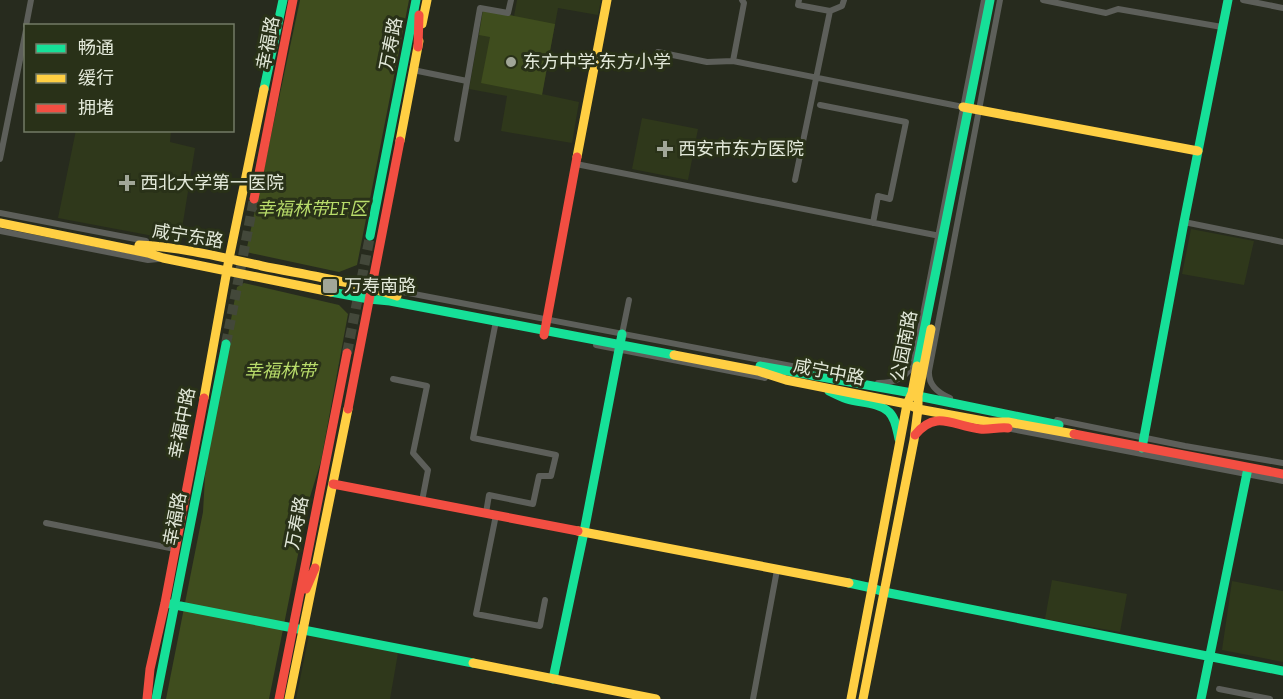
<svg xmlns="http://www.w3.org/2000/svg" width="1283" height="699" font-family="Bitter,'Noto Sans SC',serif">
<style>
.built{fill:#2f381b}
.green{fill:#3f4d1e}
.lines{fill:none;stroke-linecap:round;stroke-linejoin:round}
.primary-tunnel{stroke:#43483a;stroke-width:10;stroke-dasharray:10 5;stroke-linecap:butt}
.street{stroke:#5d5f5a;stroke-width:6}
.fast{stroke:#16e098;stroke-width:9}
.slow{stroke:#ffcf43;stroke-width:9}
.jam{stroke:#f24e42;stroke-width:9}
.poi-dot{fill:#a1a698;stroke:#293118;stroke-width:2}
.labels{text-anchor:middle;dominant-baseline:central;stroke-width:6;stroke-linejoin:round;paint-order:stroke}
.street-label{font-size:18px;fill:#e3e9da;stroke:#293118}
.poi-label{font-size:18px;fill:#e3e9da;stroke:#293118;text-anchor:start}
.park-label{font-size:18px;font-style:italic;fill:#b8dc6a;stroke:#293118}
</style>
<rect width="100%" height="100%" fill="#272b1e"/>
<path class="built" d="M517 0H601L598 15 558 8 542 94 579 102 572 143 501 131 507 96 469 89 483 10 514 16Z
M642 118 698 129 688 180 632 169Z
M76 130 171 131 170 142 195 148 180 241 58 218Z
M1191 229 1254 241 1244 285 1182 274Z
M1052 580 1127 594 1120 632 1045 619Z
M1232 581 1283 591V662L1222 650Z
M309 635 398 653 390 699H296Z"/>
<path class="green" d="M300 0H409L357 265 339 272 246 252Z
M483 10 555 24 542 95 481 83 490 37 479 35Z
M244 283 339 305 348 314 321 461 309 500 269 699H166L203 512 205 476 220 379 237 287Z"/>
<g class="lines">
<path class="primary-tunnel" d="M226 344 254 199
M347 353 370 236"/>
<path class="street" d="M799 0 798 5 830 11
M1043 0 1106 13 1118 9 1222 27
M1243 0 1283 8
M26 26 31 0
M658 52 707 62 733 61 963 107
M733 61 744 3 742 0
M413 70 467 81
M820 105 906 122 890 199 878 196 873 223
M457 139 480 8 508 13 511 0
M0 159 26 30
M576 164 940 236
M795 180 830 11 842 6 844 0
M0 213 146 241
M1184 222 1283 242
M0 231 148 260 158 259
M391 291H398L823 372
M622 334 629 300
M596 345 765 378
M393 379 427 386 413 453 428 470 422 501
M878 383C895 383 908 378 914 361L984 0
M950 398C938 393 928 385 929 371L1000 0
M1057 420 1185 446 1283 463
M1006 428 1283 481
M486 513 489 495 533 504 539 476H551L556 455 473 438 495 326
M496 515 476 614 540 626 545 600
M46 523 175 549
M1219 689 1270 699
M753 699 777 570"/>
<path class="fast" d="M264 89 283 0
M370 236 416 0
M331 292 369 299 390 301 674 355
M760 366 912 393 918 396 1059 425
M917 366 990 0
M829 391C835 394 841 397 847 399 860 403 878 402 889 412 896 419 897 430 899 439
M1142 448 1184 222 1228 0
M849 583 872 588 884 592 1283 671
M170 604 473 663
M553 679 584 532 622 334
M156 699 226 344
M1201 699 1248 468"/>
<path class="slow" d="M422 24 427 0
M963 107 1198 151
M400 141 419 41
M577 157 607 0
M0 223 148 253 163 258 331 292
M139 245C180 247 221 257 262 266 307 275 353 282 397 296
M674 355 758 371 786 380 907 404 918 409 989 422H1008L1074 434
M204 398 229 259 264 89
M578 531 849 583
M473 663 656 699
M289 699 348 409
M851 699 907 404 912 393 917 366
M863 699 914 440 918 409V396L931 329"/>
<path class="jam" d="M418 47 419 15
M254 199 293 0
M544 335 577 157
M348 409 400 141
M1074 434 1283 474
M915 435C936 409 953 426 980 429 989 430 998 427 1008 428
M333 484 578 531
M306 589 315 568
M147 699 150 669 165 603 204 398
M279 699 347 353"/>
</g>
<g class="poi-dot">
<circle cx="511" cy="62" r="6"/>
<path d="M662 140h6v6h6v6h-6v6h-6v-6h-6v-6h6z"/>
<path d="M124 174h6v6h6v6h-6v6h-6v-6h-6v-6h6z"/>
<rect x="322" y="278" width="16" height="16" rx="3"/>
</g>
<g class="labels">
<g class="street-label">
<text transform="translate(268 43) rotate(-79)">幸福路</text>
<text transform="translate(391 44) rotate(-79)">万寿路</text>
<text transform="translate(188 236) rotate(9)">咸宁东路</text>
<text transform="translate(904 346) rotate(-79)">公园南路</text>
<text transform="translate(829 372) rotate(11)">咸宁中路</text>
<text transform="translate(182 423) rotate(-79)">幸福中路</text>
<text transform="translate(175 519) rotate(-79)">幸福路</text>
<text transform="translate(297 523) rotate(-79)">万寿路</text>
</g>
<g class="poi-label">
<text x="523" y="62">东方中学·东方小学</text>
<text x="678" y="149">西安市东方医院</text>
<text x="140" y="183">西北大学第一医院</text>
<text x="344" y="286">万寿南路</text>
</g>
<g class="park-label">
<text x="312" y="209">幸福林带EF区</text>
<text x="280" y="371">幸福林带</text>
</g>
</g>
<rect x="24" y="24" width="210" height="108" fill="#293118" stroke="#737b66" stroke-width="1.5"/>
<rect x="36" y="44" width="30" height="9" fill="#16e098" stroke="#737b66" stroke-width="1.5"/>
<text x="78" y="54" font-size="18" fill="#e3e9da">畅通</text>
<rect x="36" y="74" width="30" height="9" fill="#ffcf43" stroke="#737b66" stroke-width="1.5"/>
<text x="78" y="84" font-size="18" fill="#e3e9da">缓行</text>
<rect x="36" y="104" width="30" height="9" fill="#f24e42" stroke="#737b66" stroke-width="1.5"/>
<text x="78" y="114" font-size="18" fill="#e3e9da">拥堵</text>
</svg>
